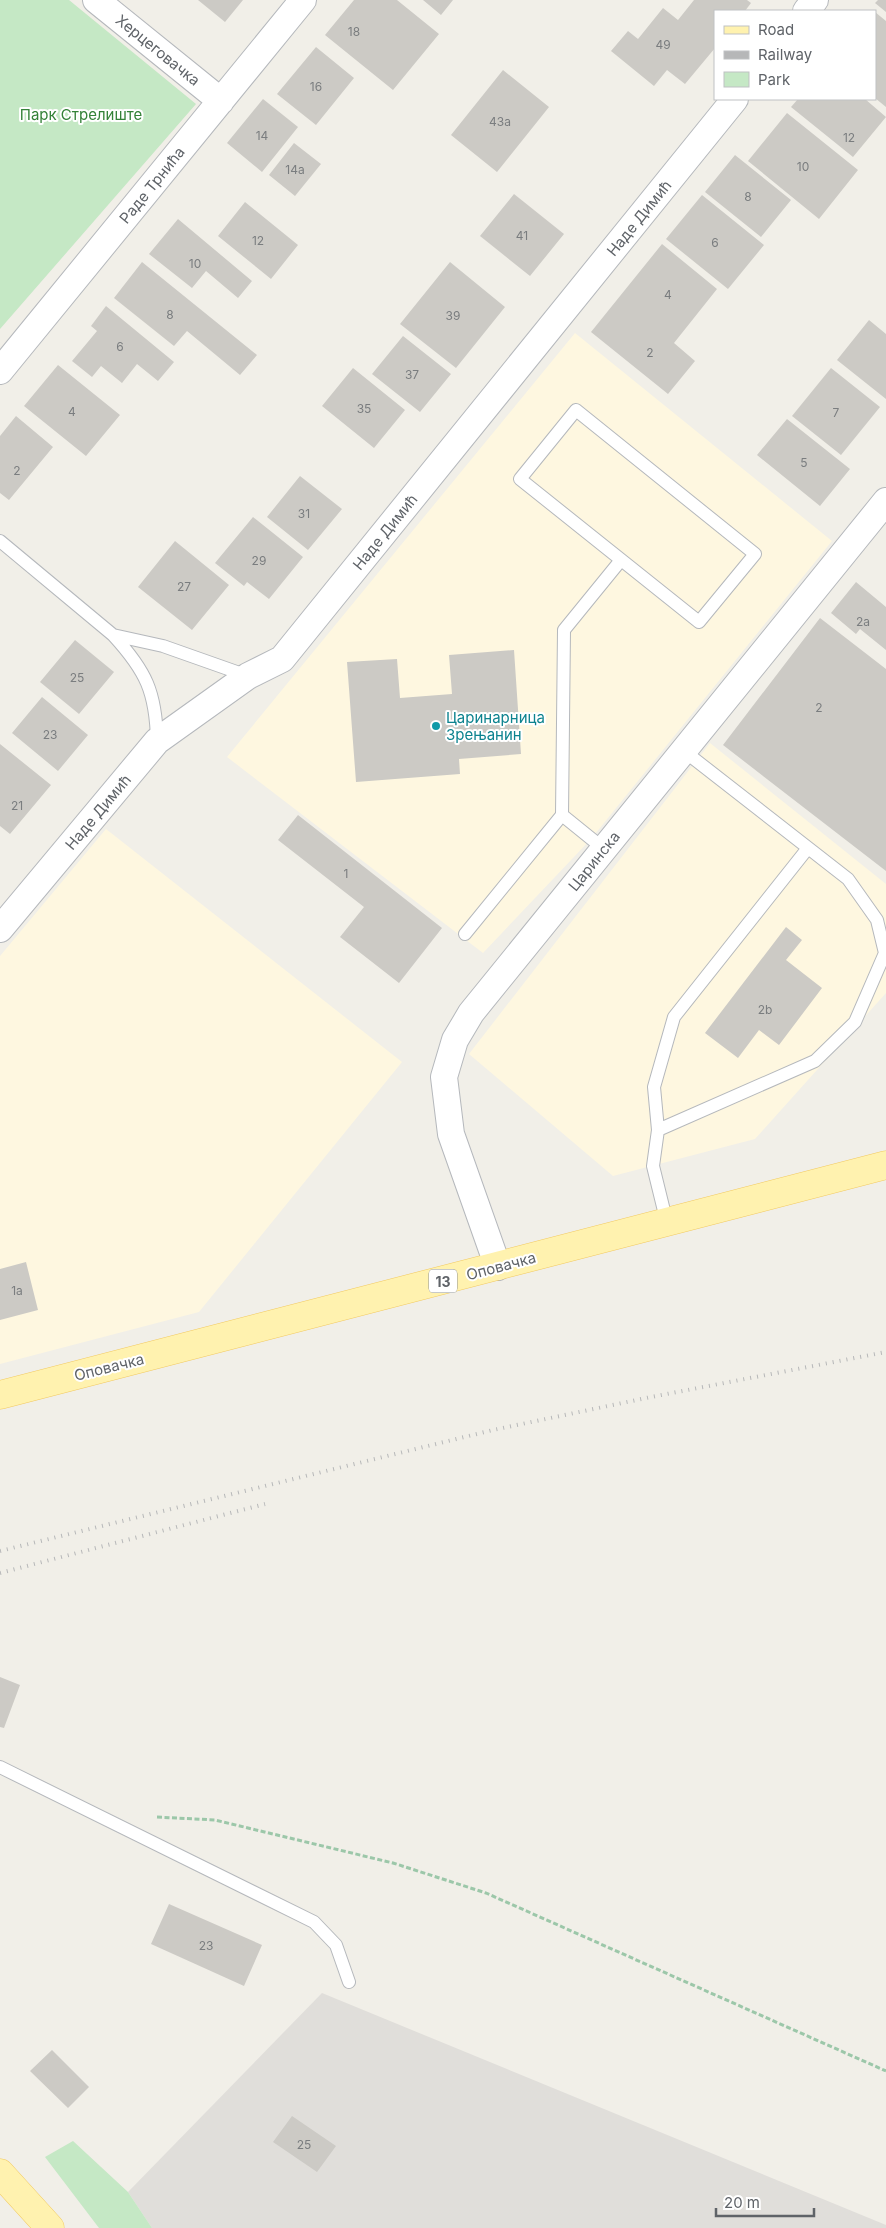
<svg xmlns="http://www.w3.org/2000/svg" width="886" height="2228" font-family="Inter,sans-serif">
<style>
.commercial{fill:#fef7e0}
.industrial{fill:#e0deda}
.green{fill:#c5e8c5}
.building{fill:#cccac5}
.lines{fill:none;stroke-linecap:round;stroke-linejoin:round}
.lane-casing{stroke:#b5b8bc;stroke-width:14}
.street-casing{stroke:#b5b8bc;stroke-width:28}
.primary-casing{stroke:#f2c960;stroke-width:29}
.path{stroke:#9cc7a9;stroke-width:3;stroke-dasharray:5 2.5;stroke-linecap:butt}
.lane{stroke:#fff;stroke-width:12}
.street{stroke:#fff;stroke-width:26}
.primary{stroke:#fff2af;stroke-width:28}
.rail{stroke:#b6b7b8;stroke-width:4;stroke-dasharray:1 6;stroke-linecap:butt}
.culture-dot{fill:#0f9aa8;stroke:#fff;stroke-width:2}
.labels{text-anchor:middle;dominant-baseline:central;stroke-width:4;stroke-linejoin:round;paint-order:stroke}
.number-label{font-size:12px;fill:#7a7d7f}
.shield{fill:#fff;stroke:#8f9295;stroke-width:1}
.shield-label{font-size:14px;font-weight:bold;fill:#5f6368}
.street-label{font-size:15px;fill:#5f6368;stroke:#fff}
.park-label{font-size:15px;fill:#348238;stroke:#fff}
.culture-label{font-size:15px;fill:#0d838f;stroke:#fff;text-anchor:start}
</style>
<rect width="100%" height="100%" fill="#f1efe8"/>
<path class="commercial" d="M575 333 832 541 591 839 483 953 227 757Z
M710 743 886 884V993L755 1139 613 1176 469 1054Z
M106 829 402 1062 199 1312 0 1364V956Z"/>
<path class="industrial" d="M322 1993 886 2225V2228H152L128 2192Z"/>
<path class="green" d="M0 0H69L196 104 0 329Z
M73 2141 128 2192 152 2228H99L45 2157Z"/>
<path class="building" d="M198 0H243L225 22Z
M354 0H397L439 34 393 90 325 35Z
M423 0H453L441 15Z
M694 0H747L751 3 745 11H715V48L685 84 667 70 654 86 611 51 628 31 638 39 663 8 678 20Z
M878 0H886V12L875 3Z
M875 12 886 21V107L875 98Z
M316 47 354 78 316 125 277 94Z
M503 70 549 107 497 172 451 135Z
M263 99 298 127 262 172 227 143Z
M798 99H865L886 117 853 157 791 107Z
M787 113 858 170 819 219 748 161Z
M294 143 321 164 295 196 269 175Z
M735 155 791 200 761 237 705 192Z
M514 194 564 234 530 276 480 236Z
M702 195 764 245 728 289 666 239Z
M245 202 298 245 271 279 218 236Z
M178 219 252 281 238 298 206 271 192 288 149 254Z
M662 244 717 289 674 343 695 361 668 394 591 332Z
M142 262 257 355 240 375 187 331 174 346 114 298Z
M450 262 505 307 456 368 400 324Z
M106 306 174 362 158 381 137 364 122 383 101 366 92 377 72 361 97 331 91 326Z
M869 320 886 334V399L837 360Z
M403 336 451 374 420 412 372 374Z
M58 365 120 415 86 456 24 406Z
M353 368 405 410 374 448 322 406Z
M831 368 880 407 841 455 792 416Z
M16 416 53 447 9 500 0 493V436Z
M787 419 850 469 820 506 757 455Z
M300 476 342 509 308 550 267 517Z
M253 517 303 557 269 599 247 582 244 586 215 563Z
M175 541 229 585 192 630 138 587Z
M856 582 886 607V650L860 629 856 634 831 613Z
M820 618 886 669V871L723 745Z
M75 640 114 672 79 714 40 682Z
M514 650 521 754 459 759 460 774 356 782 347 662 397 659 400 698 452 694 449 655Z
M42 697 88 735 58 771 12 733Z
M0 744 51 785 10 834 0 826Z
M298 815 442 928 399 983 340 937 364 907 278 840Z
M786 927 802 940 786 960 822 988 779 1045 759 1030 738 1058 705 1033Z
M26 1262 38 1310 0 1320V1269Z
M0 1677 20 1685 4 1728 0 1727Z
M169 1904 262 1945 244 1986 151 1944Z
M52 2050 89 2087 68 2108 30 2071Z
M292 2116 336 2146 317 2172 273 2142Z"/>
<g class="lines">
<defs>
<path id="lane" d="M576 410 755 554 699 622 520 479Z
M0 541 113 635 163 646 248 676
M113 635C146 671 156 692 157 741
M562 815 564 630 621 560
M465 934 562 815 604 849
M658 1130 654 1087 674 1017 808 848
M667 1223 653 1166 658 1130 815 1061 855 1022 885 953 877 920 848 879 684 751
M0 1767 314 1922 336 1945 349 1982"/>
<path id="street" d="M96 0 221 101
M806 11 815 0
M0 371 303 0
M0 929 157 741 248 676 282 659 735 99
M498 1267 451 1134 444 1077 455 1040 471 1013 886 501"/>
<path id="primary" d="M0 1395 886 1165
M0 2173 50 2228"/>
</defs>
<use href="#lane" class="lane-casing"/>
<use href="#street" class="street-casing"/>
<use href="#primary" class="primary-casing"/>
<path class="path" d="M157 1817 215 1820 393 1863 486 1893 886 2071"/>
<use href="#lane" class="lane"/>
<use href="#street" class="street"/>
<use href="#primary" class="primary"/>
<path class="rail" d="M0 1551 493 1430 651 1397 886 1352
M0 1573 265 1504"/>
</g>
<circle class="culture-dot" cx="436" cy="726" r="5"/>
<g class="labels">
<g class="number-label">
<text x="354" y="31">18</text>
<text x="663" y="44">49</text>
<text x="316" y="86">16</text>
<text x="500" y="121">43a</text>
<text x="262" y="135">14</text>
<text x="849" y="137">12</text>
<text x="803" y="166">10</text>
<text x="295" y="169">14a</text>
<text x="748" y="196">8</text>
<text x="522" y="235">41</text>
<text x="258" y="240">12</text>
<text x="715" y="242">6</text>
<text x="195" y="263">10</text>
<text x="668" y="294">4</text>
<text x="170" y="314">8</text>
<text x="453" y="315">39</text>
<text x="120" y="346">6</text>
<text x="650" y="352">2</text>
<text x="412" y="374">37</text>
<text x="364" y="408">35</text>
<text x="72" y="411">4</text>
<text x="836" y="412">7</text>
<text x="804" y="462">5</text>
<text x="17" y="470">2</text>
<text x="304" y="513">31</text>
<text x="259" y="560">29</text>
<text x="184" y="586">27</text>
<text x="863" y="621">2a</text>
<text x="77" y="677">25</text>
<text x="819" y="707">2</text>
<text x="50" y="734">23</text>
<text x="17" y="805">21</text>
<text x="346" y="873">1</text>
<text x="765" y="1009">2b</text>
<text x="17" y="1290">1a</text>
<text x="206" y="1945">23</text>
<text x="304" y="2144">25</text>
</g>
<rect class="shield" x="429" y="1269.5" width="28" height="23" rx="4"/>
<g class="shield-label">
<text x="443" y="1281">13</text>
</g>
<g class="street-label">
<text transform="translate(158 50) rotate(39)">Херцеговачка</text>
<text transform="translate(152 185) rotate(-51)">Раде Трнића</text>
<text transform="translate(639 218) rotate(-51)">Наде Димић</text>
<text transform="translate(385 532) rotate(-51)">Наде Димић</text>
<text transform="translate(98 812) rotate(-50)">Наде Димић</text>
<text transform="translate(594 861) rotate(-51)">Царинска</text>
<text transform="translate(501 1266) rotate(-15)">Оповачка</text>
<text transform="translate(109 1367) rotate(-14)">Оповачка</text>
</g>
<g class="park-label">
<text x="81" y="114">Парк Стрелиште</text>
</g>
<g class="culture-label">
<text x="446" y="717">Царинарница<tspan x="446" dy="17">Зрењанин</tspan></text>
</g>
</g>
<rect x="714" y="10" width="162" height="90" fill="#ffffff" stroke="#bfc1c3"/>
<rect x="724" y="26" width="25" height="8" fill="#fff2af" stroke="#bfc1c3"/>
<text x="758" y="35" font-size="15" fill="#5f6368">Road</text>
<rect x="724" y="51" width="25" height="8" fill="#b6b7b8" stroke="#bfc1c3"/>
<text x="758" y="60" font-size="15" fill="#5f6368">Railway</text>
<rect x="724" y="72" width="25" height="15" fill="#c5e8c5" stroke="#bfc1c3"/>
<text x="758" y="85" font-size="15" fill="#5f6368">Park</text>
<path d="M716 2208v8h98v-8" fill="none" stroke="#5f6368" stroke-width="2.5"/>
<text x="724" y="2208" font-size="15" fill="#5f6368" stroke="#ffffff" stroke-width="4" paint-order="stroke">20 m</text>
</svg>
